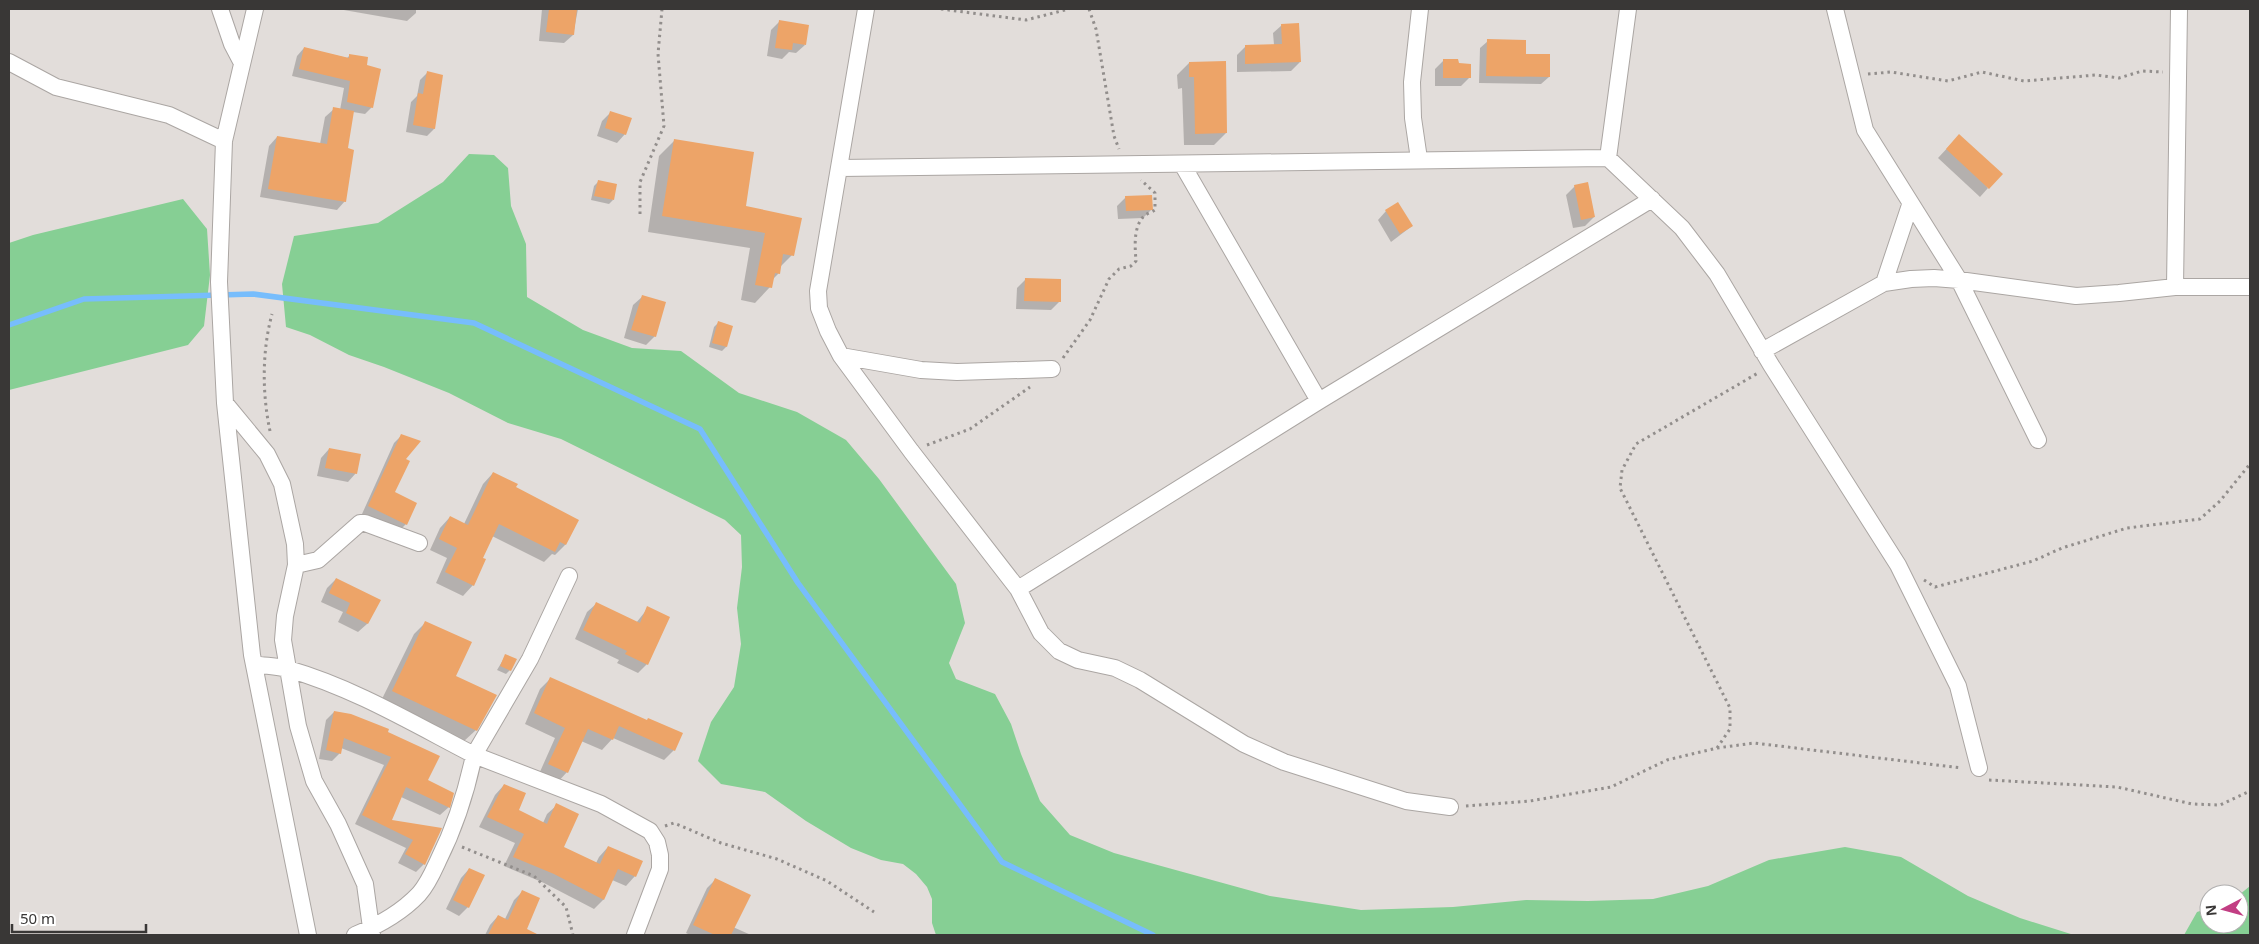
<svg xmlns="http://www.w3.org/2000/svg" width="2259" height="944" font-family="'Noto Sans',sans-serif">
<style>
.green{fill:#86cf94}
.shadow{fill:#0003}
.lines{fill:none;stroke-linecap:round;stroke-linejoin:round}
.stream{stroke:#77bdfc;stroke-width:5.5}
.building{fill:#eda468}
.minor-casing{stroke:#aba6a3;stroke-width:18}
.path{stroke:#928e8c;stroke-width:3;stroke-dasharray:2.5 4;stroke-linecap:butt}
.minor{stroke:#fff;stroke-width:16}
</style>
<rect width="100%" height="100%" fill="#e2ddda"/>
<path class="green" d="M469 154 494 155 508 168 511 206 526 244 527 297 583 330 632 348 681 351 739 393 797 412 846 440 879 479 956 584 965 623 949 663 956 679 995 694 1011 724 1021 754 1040 801 1070 835 1114 853 1270 896 1361 910 1453 907 1526 900 1588 901 1653 899 1708 886 1769 860 1845 847 1901 857 1968 896 2020 918 2074 935H936L932 923V899L927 887 916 874 903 864 881 860 851 848 806 821 765 792 721 784 698 761 711 722 734 687 741 644 737 608 742 567 741 535 725 520 561 439 508 423 449 393 384 367 349 355 310 335 286 327 282 284 294 236 378 223 443 182Z
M183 199 207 229 210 275 204 326 188 345 9 390V243L33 235Z
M2250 886V935H2184L2197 912 2209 908V924H2239V895Z"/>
<path class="shadow" d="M338 9H416V13L407 21Z
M542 9H578L573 35 564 43 539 41Z
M779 22 805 45 796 53 789 52 782 59 767 56 771 30Z
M1282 25 1300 62 1291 71 1237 72V55L1245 47 1274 45 1273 33Z
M1488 41 1524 56 1549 77 1541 84 1479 83 1480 48Z
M304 48 347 58 350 55 365 66 372 107 365 114 353 112 346 149 345 201 337 210 260 197 269 146 277 137 320 144 325 117 334 109 340 110 344 88 292 76 297 56Z
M1444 60 1457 65 1470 77 1461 86H1435V69Z
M1189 63 1226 133 1214 145H1184L1182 88 1178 89 1177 75Z
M428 72 434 129 427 136 406 132 411 102 417 96 420 80Z
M611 112 625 134 617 143 597 136 602 121Z
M675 140 792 255 779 268V273L772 280 770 287 755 303 741 300 750 248 648 232 659 156Z
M1951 144 1988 188 1980 197 1938 158Z
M598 182 613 200 609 204 591 200 594 186Z
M1575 186 1594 217 1585 226 1573 228 1566 195Z
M1126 197 1152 209 1143 218 1118 219 1117 206Z
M1386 211 1412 226 1391 242 1378 220Z
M1025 280 1060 301 1051 310 1016 309 1017 288Z
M642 297 655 336 646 345 624 338 633 305Z
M718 323 731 326 726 347 722 351 709 347 714 327Z
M402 435 404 459 394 493 406 524 398 532 362 514 394 443Z
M329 449 356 473 348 482 317 476 321 458Z
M493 473 515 488 577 521 565 545 555 555 552 554 544 562 492 536 482 559 473 585 463 596 436 583 447 558 430 550 440 528 450 517 464 524 483 484Z
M336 579 379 601 367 624 358 632 338 622 343 612 321 602 327 588Z
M596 604 636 623 648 608 647 664 638 673 617 663 619 660 575 639 587 612Z
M426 622 454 677 476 730 463 742 380 703 414 634Z
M506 655 510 670 506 674 497 670Z
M550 679 646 721 674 750 664 760 613 738 602 750 581 741 567 772 557 783 539 774 555 738 525 724 540 689Z
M334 712 387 732 449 807 440 815 401 797 390 821 440 829 424 864 416 872 398 863 406 848 355 824 384 765 341 748 340 753 332 761 319 759 326 720Z
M504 785 517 811 543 823 547 814 557 805 562 848 596 863 599 857 608 847 635 876 626 886 612 880 603 900 594 909 544 883 504 866 515 843 479 827 495 795Z
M469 869 483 876 468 907 459 916 446 909 461 878Z
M716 879 733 927 751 935H690L686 933 707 888Z
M523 891 539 899 522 935H485L490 925 498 916 505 919 514 900Z"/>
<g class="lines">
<path class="stream" d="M9 325 84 299 253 294 474 323 700 429 798 583 1002 862 1153 935"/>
</g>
<path class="building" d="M549 9H577L574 35 546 32Z
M779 20 809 25 806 45 793 43 792 50 775 48Z
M1299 23 1301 62 1245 64V45L1282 44 1281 24Z
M1487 39 1526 40V54H1550V77L1486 76Z
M304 47 349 58V54L368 57 367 65 381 69 373 108 347 102 350 81 299 69Z
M1443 59H1458L1459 63 1471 64V78H1443Z
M1226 61 1227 133 1195 134 1194 77H1189V62Z
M427 71 443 75 435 129 413 125 418 93 423 94Z
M333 107 354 111 348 148 354 150 346 202 268 189 277 136 327 144Z
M610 111 632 118 626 135 605 128Z
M1959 134 2003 174 1989 189 1946 149Z
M674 139 754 152 746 206 802 218 794 256 783 254 780 274 775 273 772 288 755 285 765 233 662 216Z
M598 180 617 184 614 200 594 196Z
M1588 182 1595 217 1581 220 1574 185Z
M1152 195 1153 210 1126 211 1125 196Z
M1398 202 1413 226 1400 234 1385 210Z
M1025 278 1061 279V302L1024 301Z
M642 295 666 302 656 337 631 330Z
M718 321 733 326 727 347 712 343Z
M401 434 421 441 406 459 410 461 395 492 417 503 407 525 368 506Z
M329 448 361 454 357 474 325 468Z
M493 472 518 484 516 487 579 520 566 545 560 542 555 552 499 524 483 558 486 559 474 586 445 572 457 548 439 539 450 516 468 525Z
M336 578 381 600 368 624 346 613 350 603 329 593Z
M596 602 640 623 647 606 670 617 648 665 625 654 627 651 583 630Z
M425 621 472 642 456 676 497 695 477 731 392 691Z
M505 654 517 659 511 671 500 666Z
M550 677 647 720 648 718 683 733 675 751 619 726 613 740 588 729 568 773 548 764 565 728 534 713Z
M334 711 351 714 389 729 388 732 440 756 428 780 454 793 450 808 406 787 392 820 442 828 425 865 405 854 413 840 362 815 391 757 344 738 341 754 326 750Z
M504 784 526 793 519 810 547 824 556 803 579 814 564 847 600 864 608 846 643 861 636 877 618 869 604 900 554 874 513 857 524 834 487 817Z
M469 868 485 875 469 908 453 900Z
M715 878 751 895 731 935H715L693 925Z
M522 890 540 898 527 929 539 935H488L498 915 508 920Z"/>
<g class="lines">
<defs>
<path id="minor" d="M220 9 232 44 242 63
M255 9 224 141 219 282 225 403 252 655 308 935
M866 9 818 291 819 308 828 331 841 356 911 451 1018 589 1041 633 1059 651 1078 660 1115 668 1140 680 1244 744 1284 762 1406 801 1450 807
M1835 9 1865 130 1959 280 2038 440
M9 62 56 87 169 115 224 141
M1608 158 1628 9
M1419 159 1413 118 1412 82 1420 9
M1182 164 1319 401
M840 168 1608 158 1682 228 1717 274 1771 365 1898 565 1958 686 1979 768
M1884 283 1910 205
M2175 287 2179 9
M1762 351 1884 283 1911 279 1934 278 1959 280 2076 296 2119 293 2175 287H2250
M841 356 921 370 957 372 1052 369
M225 403 267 454 282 484 295 544 296 565 285 616 283 640 298 726 314 781 338 824 365 884 372 935
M296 565 318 560 360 523H365L419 543
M569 576 530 659 474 755 601 804 650 831 657 842 660 855V869L635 935
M1018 589 1319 401 1652 199
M254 664C265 666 277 666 288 669 354 688 414 724 474 755 466 794 456 825 438 861 433 872 428 884 419 894 402 912 377 926 355 935"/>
</defs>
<use href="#minor" class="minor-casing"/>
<path class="path" d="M941 9 1026 20 1069 9
M1089 9 1096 29 1114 136 1119 149
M1868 74 1891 72 1948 81 1982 72 2024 81 2096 75 2119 78 2142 71 2163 72
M640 214V182L664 126 658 54 662 9
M1063 358 1090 320 1109 279 1119 269 1131 266 1136 261C1135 247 1133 227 1144 216 1146 214 1152 212 1155 210V193L1141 180
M270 431C262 393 262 351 272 314
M927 445 970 429 1030 387
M1924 580 1935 587 2033 561 2062 548 2127 528 2200 519 2220 501 2250 464
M1717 748 1754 743 1962 768
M1989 780 2117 787 2192 804 2220 805 2250 791
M1466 806 1530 801 1611 787 1667 760 1717 748 1730 729V708L1620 488 1622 470 1636 444 1758 373
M665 826 674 823 721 843 777 859 827 881 874 912
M462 847 534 876 566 907 573 935"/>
<use href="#minor" class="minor"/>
</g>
<rect width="2259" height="944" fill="none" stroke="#393736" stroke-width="20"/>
<g transform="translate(2224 909) rotate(264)"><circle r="24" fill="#ffffff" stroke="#b0afaf"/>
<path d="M0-4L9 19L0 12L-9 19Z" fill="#c23e83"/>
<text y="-8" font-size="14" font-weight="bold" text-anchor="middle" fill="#393736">N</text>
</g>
<path d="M12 924v8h134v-8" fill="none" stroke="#393736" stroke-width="2.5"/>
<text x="20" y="924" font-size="15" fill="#393736" stroke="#ffffff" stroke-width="4" paint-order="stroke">50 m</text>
</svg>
